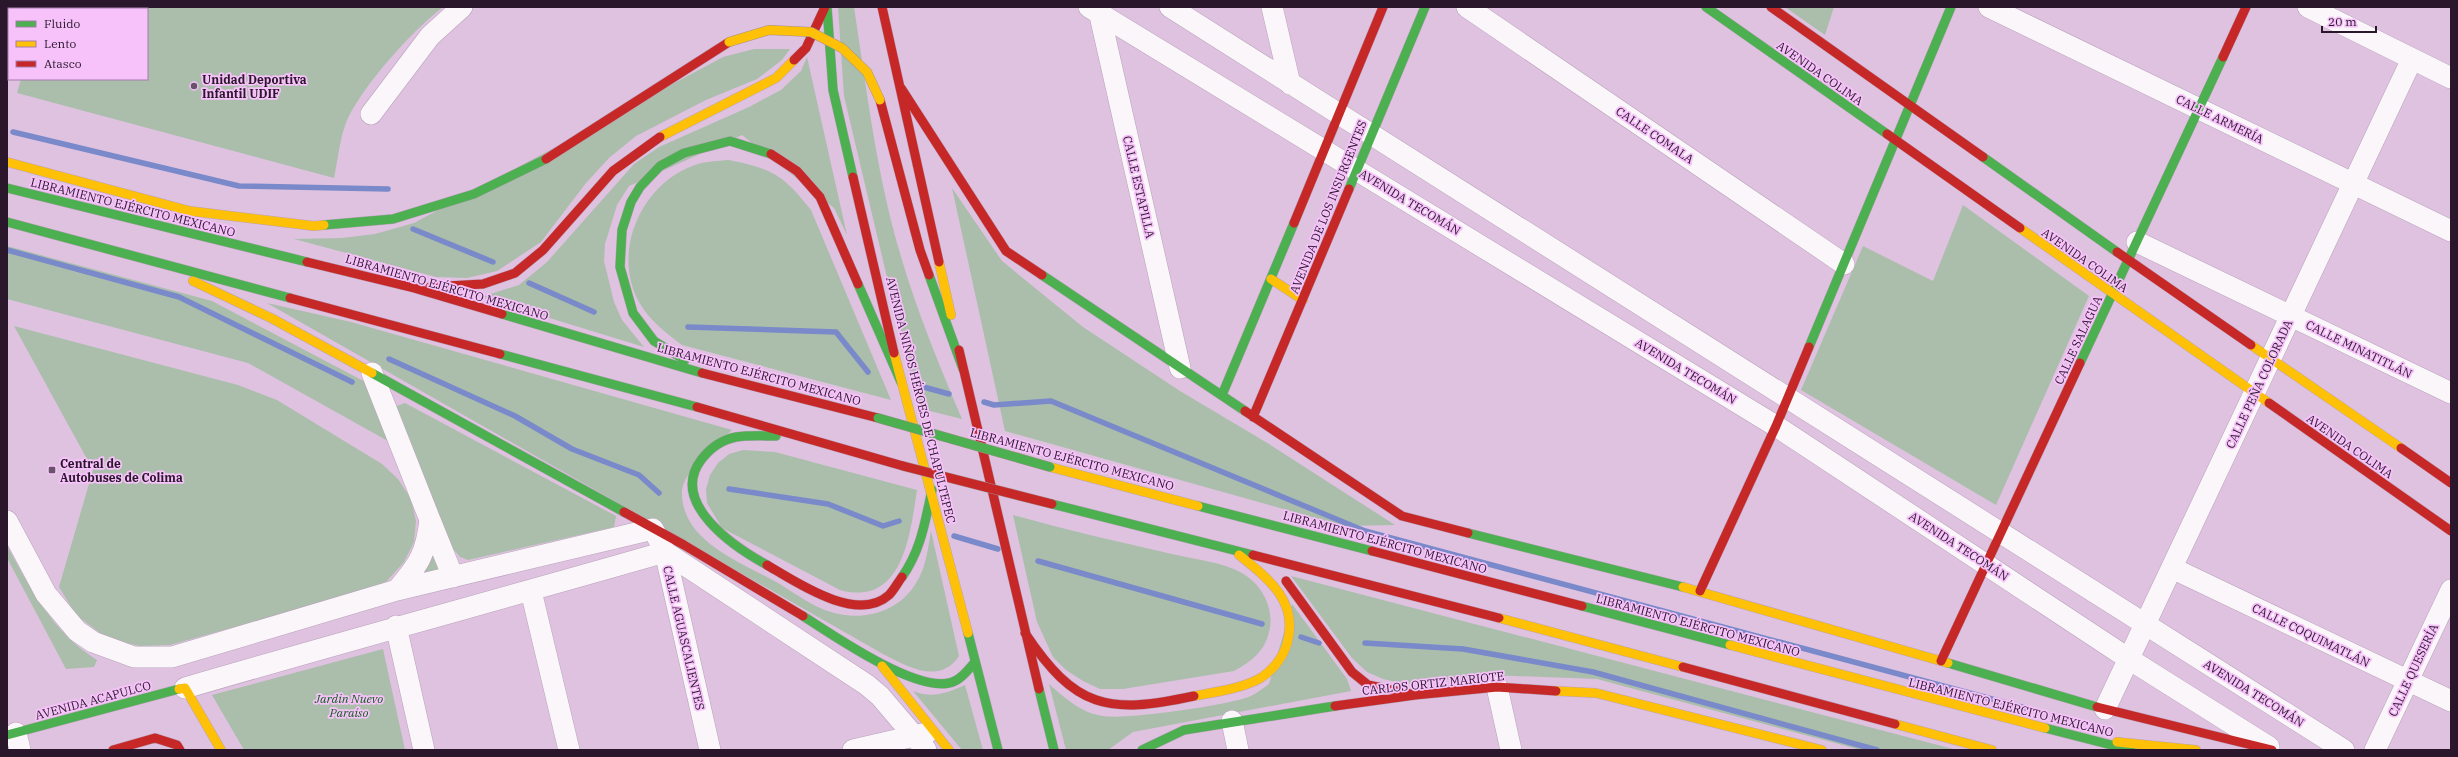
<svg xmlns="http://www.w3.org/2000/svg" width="2458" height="757" font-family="'IBM Plex Serif',serif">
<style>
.green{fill:#aabeab}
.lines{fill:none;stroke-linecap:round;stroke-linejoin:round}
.stream{stroke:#7989c9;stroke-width:5.5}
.street-casing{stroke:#b9a2ba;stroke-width:22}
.fast-casing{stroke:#b9a2ba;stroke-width:10}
.slow-casing{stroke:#b9a2ba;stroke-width:10}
.jam-casing{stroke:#b9a2ba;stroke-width:10}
.street{stroke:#faf6fa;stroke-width:21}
.fast{stroke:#4caf50;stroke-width:9}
.slow{stroke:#ffc107;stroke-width:9}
.jam{stroke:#c62828;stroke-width:9}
.fast-bridge-casing{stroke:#a28e8e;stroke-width:10;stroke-linecap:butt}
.slow-bridge-casing{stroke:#a28e8e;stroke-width:10;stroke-linecap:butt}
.jam-bridge-casing{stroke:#a28e8e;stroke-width:10;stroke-linecap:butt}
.fast-bridge{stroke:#4caf50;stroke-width:9}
.slow-bridge{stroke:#ffc107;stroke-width:9}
.jam-bridge{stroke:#c62828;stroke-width:9}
.poi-dot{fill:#69536b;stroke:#f7c2fa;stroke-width:1.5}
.labels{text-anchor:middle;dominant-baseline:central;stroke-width:3.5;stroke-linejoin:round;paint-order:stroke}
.street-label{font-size:12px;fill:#2a172c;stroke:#f7c2fa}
.poi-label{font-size:12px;font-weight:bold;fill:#2a172c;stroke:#f7c2fa;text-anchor:start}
.park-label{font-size:12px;font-style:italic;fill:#0c5f18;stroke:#f7c2fa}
</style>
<rect width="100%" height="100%" fill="#dfc2e0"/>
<path class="green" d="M43 7H443C411 32 366 82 348 118 340 135 338 159 334 178L17 93 21 79H147V9H43Z
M838 7H854C867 92 877 178 902 260 918 314 940 367 962 419L918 408 844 96Z
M1785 7H1834L1825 35Z
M754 49H790L782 60 757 79 706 100 636 136 609 158 586 183 541 242 497 271 467 278 436 277 294 239 342 238 375 234 414 223 723 57Z
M807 57 847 235 834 208 742 135 629 186 617 205 605 244 604 261 614 302 622 320 644 347 481 297 519 285 547 262 634 164 659 147 749 107 781 90 801 71Z
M729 160C773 169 783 175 811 210L891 400 682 345C665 332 650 321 639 302 611 251 642 183 695 165 705 161 718 161 729 160Z
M952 188 1002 261 1083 327 1180 391 1269 444 1395 525 1344 526 1005 431Z
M1963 205 2089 296 1996 505 1801 390 1863 246 1933 281Z
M7 246 212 301 371 385 395 445 248 363 7 299Z
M267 303 351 322 732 430C718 444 682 472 682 492 681 542 743 563 778 583 793 592 815 608 831 612 863 622 899 612 916 583 926 568 928 548 931 531L959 656C940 685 908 667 883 654Z
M14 326 238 385 277 400 382 464 398 479 411 499 416 521 414 542 404 562 386 582 370 589 170 645 140 646 117 641 100 633 76 615 59 587 93 470Z
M405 403 616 516 614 527 468 560 460 557 449 544 397 415V406Z
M743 450 775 452 917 490C910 535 903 607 840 590L722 528 707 503 706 489 710 475 718 463 729 454Z
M1013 515C1066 530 1119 542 1172 554 1196 560 1228 562 1248 577 1263 588 1273 608 1270 627 1267 649 1253 661 1234 671L1123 689H1100L1083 681 1066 670 1053 657 1037 622Z
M7 546C31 589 53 633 97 660L94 667 66 669 7 558Z
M431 549 440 573 420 578Z
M1291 576 1957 750H1861L1597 679 1488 675 1406 684 1383 679 1367 672 1352 658Z
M1292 604 1347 679 1351 691 1133 732 1108 750H1066L1049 684C1065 698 1081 713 1103 716 1125 720 1231 705 1251 696 1257 693 1263 688 1269 684Z
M383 649 405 750H244L212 695Z
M965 685 983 750H962L913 691C933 699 946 693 965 685Z"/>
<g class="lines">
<path class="stream" d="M13 132 239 186 388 189
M413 229 493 262
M7 250 179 297 352 382
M529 283 594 312
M688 327 836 332 868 372
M389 359 515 416 572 449 639 475 659 493
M920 386 949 394
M984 402 994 405 1051 401 1365 531 2029 709
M729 489 828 504 883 526 899 521
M954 536 998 549
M1038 561 1262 624
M1301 637 1319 643
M1365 643 1463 649 1593 672 1877 750"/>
<defs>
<path id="street" d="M1089 7 1776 426 2129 659 2269 747
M1098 7 1180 368
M1170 7 2344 750
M1272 7 1290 84
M1467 7 1844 264
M1989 7 2451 231
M2308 7 2451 78
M25 9V7
M7 68 9 61
M371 114 430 36 462 7
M2137 242 2451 393
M372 373 430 520C426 554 419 564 397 590
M430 520 453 577
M7 521 46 594 77 631 93 642 134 657H172L397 590 653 529 665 552 710 750
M2172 568 2451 701
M531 591 569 750
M396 626 424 750
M1497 687 1511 750
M185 688C345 641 505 598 665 552L867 685 880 696 926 750
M2105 709 2412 59
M1232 721 1238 750
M16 733 20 750
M853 750 927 733
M2375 750 2451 590"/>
<path id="fast" d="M827 7 833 90 853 177
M1706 7 1887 134
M1983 157 2117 252
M7 188 307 262
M1349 189 1425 7
M7 222 290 298
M324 225 393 219 474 194 546 159
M929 275 963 369
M1042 275 1245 411
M858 284 901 382
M502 314 702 373
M1809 347 1951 7
M500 354 697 407
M685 360 654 341 633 313 620 267 622 230 631 202 640 187 660 166 684 153 730 141 771 154
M2080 363 2223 57
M372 373 624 512
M1222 395 1294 223
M1052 504 1253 555
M1198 506 1372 551
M1468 533 1683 587
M767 565C734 547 669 503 701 460 710 448 721 440 736 437 749 435 763 436 776 436
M902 577C921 550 925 522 932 490
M1582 606 1730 645
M803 616C834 636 914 691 949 683 960 681 968 670 975 662
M968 633 998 750
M1948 663 2097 707
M1039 689 1054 750
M2045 728 2131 750
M7 735 179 689
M1142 750 1184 730 1335 706"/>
<path id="slow" d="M660 137 776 78 794 60
M7 162 190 211 314 226 324 225
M2020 228 2269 403
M939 262 951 315
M1271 279 1303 300
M193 281 271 318 372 373
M2251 345 2401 448
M894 353 968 633
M1050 467 1198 506
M1683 587 1948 663
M1499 618 1683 667
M1730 645 2045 728
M882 666 949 750
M179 689 185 688 221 750
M1556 691 1596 693 1822 750
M1194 696C1216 692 1239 689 1259 679 1272 671 1282 659 1287 644 1299 602 1269 579 1239 555
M1895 724 1992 750
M2117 742 2196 750"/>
<path id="jam" d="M882 7 939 262
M1771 7 1983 157
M2223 57 2246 7
M794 60 806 48 825 7
M901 88 1006 251 1042 275
M880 100 920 250 929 275
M1887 134 2020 228
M771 154 797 171 820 197 858 284
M546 159 729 42
M853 177 894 353
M1294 223 1383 7
M2117 252 2251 345
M307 262 414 288 502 314
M430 287 483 284 515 273 543 250 613 171 660 137
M290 298 500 354
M959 350 1039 689
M702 373 878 418
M2269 403 2451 531
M697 407 903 466
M1245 411 1402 516 1468 533
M1253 417 1349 189
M2401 448 2451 483
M624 512 684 545 803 616
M1372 551 1582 606
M1253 555 1499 618
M767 565C796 582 857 624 889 595 894 590 898 582 902 577
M1286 581 1352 672 1368 685 1415 695
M1700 591 1776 426 1809 347
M1025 633C1075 708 1107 715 1194 696
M1941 661 2080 363
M1683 667 1895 724
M1335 706 1415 695 1497 687 1556 691
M2097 707 2272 750
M113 750 155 738 177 745 180 750"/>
</defs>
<use href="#street" class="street-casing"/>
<use href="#fast" class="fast-casing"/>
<use href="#slow" class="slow-casing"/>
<use href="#jam" class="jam-casing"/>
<use href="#street" class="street"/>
<use href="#fast" class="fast"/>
<use href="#slow" class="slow"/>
<use href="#jam" class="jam"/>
<defs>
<path id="fast-bridge" d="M878 418 1050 467"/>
<path id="slow-bridge" d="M729 42 769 30 811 32 842 48 867 72 880 100"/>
<path id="jam-bridge" d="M903 466 1052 504"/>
</defs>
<use href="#fast-bridge" class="fast-bridge-casing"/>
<use href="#slow-bridge" class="slow-bridge-casing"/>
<use href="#jam-bridge" class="jam-bridge-casing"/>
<use href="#fast-bridge" class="fast-bridge"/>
<use href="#slow-bridge" class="slow-bridge"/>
<use href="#jam-bridge" class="jam-bridge"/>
</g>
<g class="poi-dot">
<circle cx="194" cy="86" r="4"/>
<rect x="48" y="466" width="8" height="8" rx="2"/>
</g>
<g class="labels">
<g class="street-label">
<text transform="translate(1820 73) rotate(35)">AVENIDA COLIMA</text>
<text transform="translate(2220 119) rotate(26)">CALLE ARMERÍA</text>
<text transform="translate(1655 135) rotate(34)">CALLE COMALA</text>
<text transform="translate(1139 187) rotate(77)">CALLE ESTAPILLA</text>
<text transform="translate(1410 202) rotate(31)">AVENIDA TECOMÁN</text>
<text transform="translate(133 207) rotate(14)">LIBRAMIENTO EJÉRCITO MEXICANO</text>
<text transform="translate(1328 207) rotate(-68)">AVENIDA DE LOS INSURGENTES</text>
<text transform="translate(2085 260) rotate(35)">AVENIDA COLIMA</text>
<text transform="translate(447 287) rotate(16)">LIBRAMIENTO EJÉRCITO MEXICANO</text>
<text transform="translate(2078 340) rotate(-65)">CALLE SALAGUA</text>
<text transform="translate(2359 349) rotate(26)">CALLE MINATITLÁN</text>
<text transform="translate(1686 371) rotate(31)">AVENIDA TECOMÁN</text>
<text transform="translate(759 374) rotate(15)">LIBRAMIENTO EJÉRCITO MEXICANO</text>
<text transform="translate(2259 384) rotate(-65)">CALLE PEÑA COLORADA</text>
<text transform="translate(921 400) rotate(76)">AVENIDA NIÑOS HÉROES DE CHAPULTEPEC</text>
<text transform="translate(2350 446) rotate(35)">AVENIDA COLIMA</text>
<text transform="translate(1072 459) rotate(15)">LIBRAMIENTO EJÉRCITO MEXICANO</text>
<text transform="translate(1385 542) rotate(15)">LIBRAMIENTO EJÉRCITO MEXICANO</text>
<text transform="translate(1959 546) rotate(33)">AVENIDA TECOMÁN</text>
<text transform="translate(1698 625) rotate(15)">LIBRAMIENTO EJÉRCITO MEXICANO</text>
<text transform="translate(2311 635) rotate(26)">CALLE COQUIMATLÁN</text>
<text transform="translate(684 638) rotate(77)">CALLE AGUASCALIENTES</text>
<text transform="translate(2413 670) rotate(-65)">CALLE QUESERÍA</text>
<text transform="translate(1433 683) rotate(-6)">CARLOS ORTIZ MARIOTE</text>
<text transform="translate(2254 693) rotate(32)">AVENIDA TECOMÁN</text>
<text transform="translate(93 700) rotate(-15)">AVENIDA ACAPULCO</text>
<text transform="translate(2011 707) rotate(14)">LIBRAMIENTO EJÉRCITO MEXICANO</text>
</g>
<g class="poi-label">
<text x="202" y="79">Unidad Deportiva<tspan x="202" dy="14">Infantil UDIF</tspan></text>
<text x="60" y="463">Central de<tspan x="60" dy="14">Autobuses de Colima</tspan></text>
</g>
<g class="park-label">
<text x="349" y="698">Jardin Nuevo<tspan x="349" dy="14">Paraíso</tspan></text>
</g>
</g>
<rect width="2458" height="757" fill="none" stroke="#2a172c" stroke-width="16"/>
<rect x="8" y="8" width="140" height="72" fill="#f7c2fa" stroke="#a57ea8"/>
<rect x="16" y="21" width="20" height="6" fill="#4caf50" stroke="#a57ea8"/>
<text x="44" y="28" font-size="12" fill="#2a172c">Fluido</text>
<rect x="16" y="41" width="20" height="6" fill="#ffc107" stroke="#a57ea8"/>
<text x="44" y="48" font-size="12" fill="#2a172c">Lento</text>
<rect x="16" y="61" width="20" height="6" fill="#c62828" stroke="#a57ea8"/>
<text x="44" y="68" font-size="12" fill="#2a172c">Atasco</text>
<path d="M2322 26v6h54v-6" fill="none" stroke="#2a172c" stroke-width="2"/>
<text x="2328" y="26" font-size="12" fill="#2a172c" stroke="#f7c2fa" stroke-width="3" paint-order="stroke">20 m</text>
</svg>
